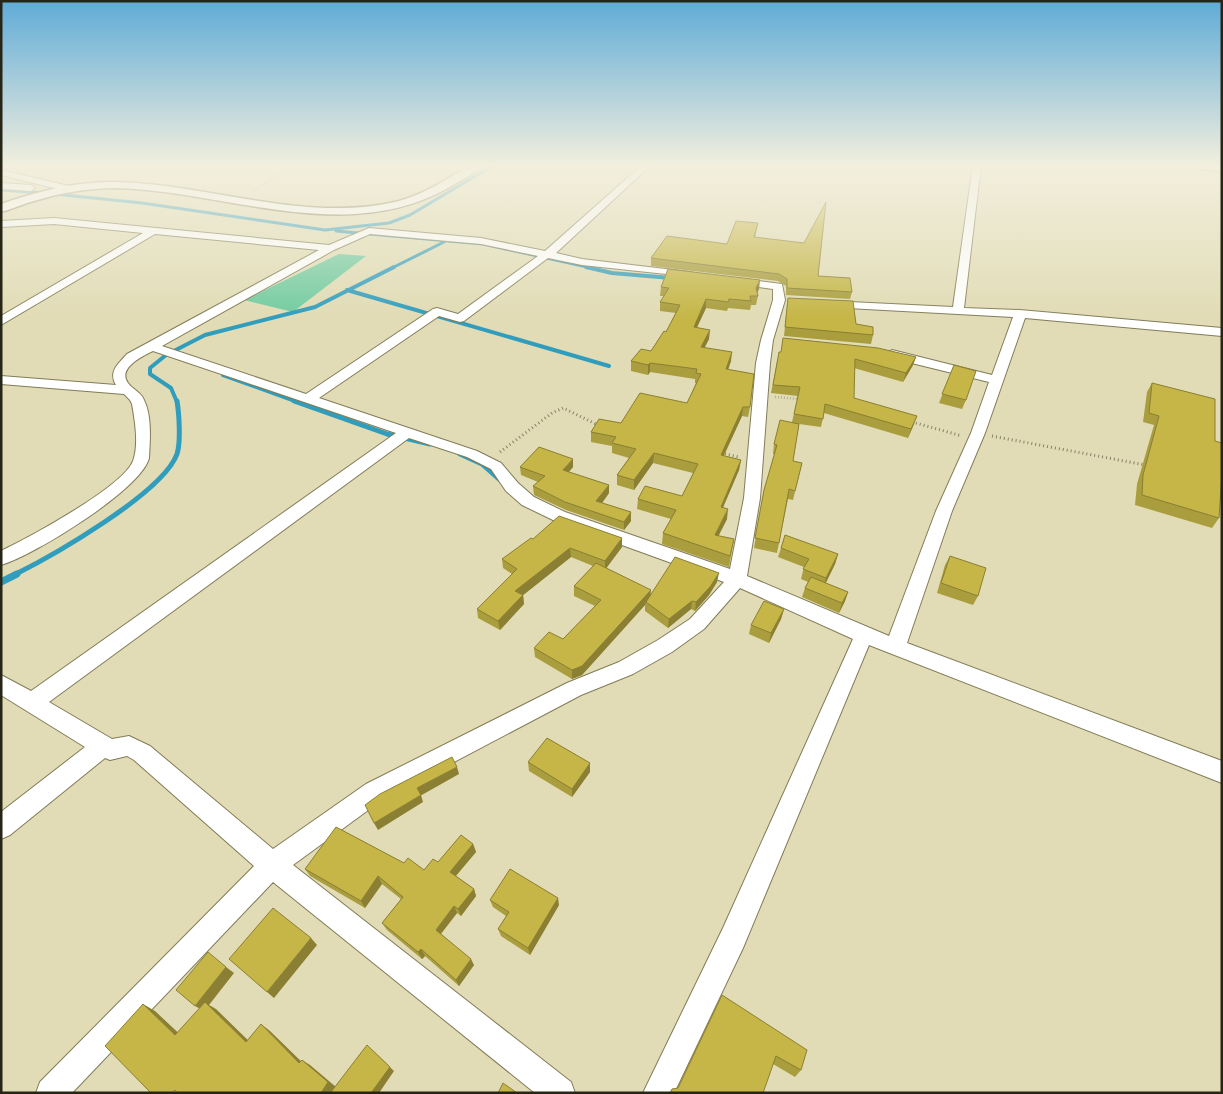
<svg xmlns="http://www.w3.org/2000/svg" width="1223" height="1094" font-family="Rubik,sans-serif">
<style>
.green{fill:#71cba0}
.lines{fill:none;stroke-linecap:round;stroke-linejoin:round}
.stream-far3{stroke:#319dbd;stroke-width:3}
.stream-far2{stroke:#319dbd;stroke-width:4}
.stream-far1{stroke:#319dbd;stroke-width:5}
.stream{stroke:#319dbd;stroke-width:7}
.minor-casing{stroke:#817c58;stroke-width:2}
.tertiary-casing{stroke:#817c58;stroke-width:3}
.path-far2{stroke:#868267;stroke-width:2;stroke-dasharray:0.5 2;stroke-linecap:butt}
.path-far1{stroke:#868267;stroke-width:2.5;stroke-dasharray:0.5 2.5;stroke-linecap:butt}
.path{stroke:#868267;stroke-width:3;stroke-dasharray:1 3;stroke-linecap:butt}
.minor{fill:#fff;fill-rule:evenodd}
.tertiary{fill:#fff;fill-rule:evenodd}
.wall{fill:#a99d3d}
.shaded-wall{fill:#8a7f32}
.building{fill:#c5b647;stroke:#8a7f32}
</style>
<rect width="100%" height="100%" fill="#e1dcb5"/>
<path class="green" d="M339 254 366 256 293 312 244 300Z"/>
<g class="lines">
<path class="stream-far3" d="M1 190 45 193
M54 194 142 203 325 230 389 223 410 215 494 165
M336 231 483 244 592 268
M392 268 444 242"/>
<path class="stream-far2" d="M586 267 612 273 671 278
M347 290 609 366
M223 375 298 402
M177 402 171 388 150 374V368L166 355 205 335 315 307 394 267"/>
<path class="stream-far1" d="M294 401 387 434 430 444
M460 454 482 464 500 480
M14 575C52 556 163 493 177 454 181 442 179 413 177 401"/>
<path class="stream" d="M1 582 17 574"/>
<defs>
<path id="minor" d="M642 165H651L556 253 582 259 690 272 694 273 695 275 694 277 582 265 548 258 464 321 460 322 439 316 319 398 477 451 501 463 518 483 534 497 565 512 730 569 744 498 756 363 761 340 773 300V289L736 284 730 281 736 278 782 284 785 300 773 340 770 363 760 498 747 576 889 636 936 511 971 433 989 382 887 357 886 354 892 350 992 375 1013 317 829 307 823 304 829 301 953 307 973 165H981L964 308 1020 310 1222 328V336L1025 318 985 433 952 511 907 643 1222 761V783L869 645 743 948 674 1093H643L723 928 853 639 740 588 704 629 672 652 633 674 581 695 382 800 293 865 571 1082 575 1093H535L273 882 72 1093H36L40 1082 254 866 134 760 127 756 110 760 105 758 10 835 1 839V812L85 747 1 695V675L31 691 396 433 153 351C143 356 117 368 128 383 133 390 141 392 144 400 152 416 150 440 149 458 142 489 33 556 1 565V551C28 538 123 487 133 461 139 445 135 421 132 404L130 400 124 394 1 384V376L116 385C108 372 118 364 127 354L319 250 155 234 1 325V316L143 233 54 224 1 227V221L54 218 329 245 369 228 481 238 545 251ZM370 234 481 244 538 256 458 314 437 308 433 309 306 394 162 346 334 250ZM409 438 467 457 491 469 506 491 522 505 553 520 724 582 690 619 658 640 619 662 567 683 366 784 273 849 150 746 129 736 112 739 49 702Z
M1 170 73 187 74 189 70 192 1 175Z
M1 183 31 185 35 188 31 191 1 189Z"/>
<path id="tertiary" d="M470 165H483C474 175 459 181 448 188 345 246 226 191 116 188 89 188 60 193 34 201 23 204 12 209 1 212V204C38 191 77 181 116 182 210 184 306 224 399 201 424 194 448 179 470 165Z
M1192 165 1222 166V172L1197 168Z"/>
</defs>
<use href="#minor" class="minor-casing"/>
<use href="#tertiary" class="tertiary-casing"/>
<path class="path-far2" d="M131 173 137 165
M254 191 293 165"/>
<path class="path-far1" d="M775 397 801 399"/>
<path class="path" d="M912 422 962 436
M992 436 1145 465
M500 452 552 413 563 408 598 425
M721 453 739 457"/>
<use href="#minor" class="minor"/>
<use href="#tertiary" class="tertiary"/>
</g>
<path class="wall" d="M758 223 755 238 818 276 852 292 850 299 786 295V286L778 281 651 266V258L727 244Z
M661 287 759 289 757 293 758 296 756 305H751L750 310 728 308 727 311 706 308 697 327 709 339 704 348 731 361 728 369 750 407 748 417 742 416 724 456 741 460 739 470 723 507 727 519 718 536 734 539 729 567 662 544 663 533 671 519 637 509 638 499 682 496 693 473 653 463 634 490 617 485V475L629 458 612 453V446L591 442V432L687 403 696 383H695V379L650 372 648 375 631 371V361L651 351 666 332 676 313 660 311V302L664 296H660Z
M788 298 856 324 873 335 871 344 784 336Z
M779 352 916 357 913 365 903 382 854 368V398L914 424 908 438 824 413 821 427 799 424 793 461 802 463 793 500 788 499 777 553 754 548 764 490 775 454H773L774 444 792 422 798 396 771 393Z
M954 365 966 400 962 409 939 403Z
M1152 383 1215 441 1222 443V482L1219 518 1212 528 1135 505 1137 484 1154 425 1143 422 1147 392Z
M520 467H573L569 472 609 485V493L602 503 631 512V521L624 530 566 510 534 495 533 486 538 482 521 475Z
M533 539 622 547 606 568 651 594 717 582 709 595 695 611 691 609 668 628 645 611V605L582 675 572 679 535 657 534 648 563 639 595 606 574 596V586L593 566 571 557 523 595 524 604 500 630 478 618 477 609 512 574 503 568 502 559Z
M781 548 838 554 835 564 826 583 848 592 845 601 839 613 802 597 805 588 808 582 801 579 804 567 778 557Z
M950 556 978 596 973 605 937 593 945 565Z
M784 609 781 619 769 643 749 634 751 625Z
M528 762 590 772 572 797 529 771Z
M473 844 476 852 456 876 474 889 476 896 461 916 457 913 441 934 474 965 459 986 425 956 422 959 387 930 382 923 401 899 382 884 365 908 310 876 305 869 404 863 424 870Z
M490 900 559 905 530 955 501 936 498 929 506 916 493 907Z
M722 995 801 1070 795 1077 773 1064 678 1088Z"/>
<path class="shaded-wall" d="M760 280 759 289 755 297 756 288Z
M706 299V308L693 336 694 327Z
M710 330 709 339 700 357 701 347Z
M732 352 731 361 725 379 726 369Z
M916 357 913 365 903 382 906 373Z
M650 363V372L648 375V365Z
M743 407 742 416 719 465 721 455Z
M917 416 914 424 908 438 911 429Z
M654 453 653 463 634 490V480Z
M573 459V467L563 478V470Z
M741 460 739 470 719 517 721 507Z
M609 485V493L597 510 596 501Z
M728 509 727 519 714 545 715 535Z
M631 512V521L624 530V522Z
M622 538V547L605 570V561Z
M570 548 571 557 517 600 515 591Z
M838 554 835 564 823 588 826 578Z
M719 573 717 582 709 595 695 611 696 602Z
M651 590 650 599 646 602 645 605 582 675 572 679V670Z
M848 592 845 601 839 613 842 603Z
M523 595 524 604 500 630 498 621Z
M692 601 691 609 668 628 669 619Z
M784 609 781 619 769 643 771 633Z
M590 763V772L572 797V789Z
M457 767 459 774 420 796 417 788Z
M421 795 423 802 378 830 374 823Z
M473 844 476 852 453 879 450 872Z
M378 876 382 884 365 908 361 901Z
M474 889 476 896 461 916 458 909Z
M558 898 559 905 530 955 528 948Z
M454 906 457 913 439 936 436 930Z
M311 938 317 945 274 998 267 992Z
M421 949 425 956 422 959 418 952Z
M471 959 474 965 459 986 456 980Z
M226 967 234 973 209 1005 216 1009 256 1048 246 1042 204 1011 195 1006Z
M143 1004 155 1011 187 1041 175 1035Z
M261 1024 270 1031 308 1068 299 1063Z
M372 1050 394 1071 379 1093H371Z
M302 1060 310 1065 336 1087 332 1093H321Z"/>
<path class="building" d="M826 202 818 276 850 278 852 292 787 288V279L779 274 651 258 667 236 727 244 736 221 758 223 754 237 804 243Z
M668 269 760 280 756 288 758 296H750L751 301 729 299 728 302 706 299 694 327 710 330 701 347 732 352 726 369 754 374 750 407H743L721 455 741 460 721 507 728 509 715 535 734 539 730 556 663 533 676 510 638 499 645 486 682 496 698 464 654 453 634 480 617 475 636 449 612 443 616 437 591 432 599 419 621 423 640 393 687 403 701 374 696 373 697 369 650 363 648 365 631 361 641 349 651 351 664 331 666 332 680 305 660 302 669 288 661 287Z
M788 298 853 301 856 324 873 327V335L785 327Z
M783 338 878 348 916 357 906 373 855 359 854 398 917 416 911 429 825 404 823 419 794 414 800 387 773 385 779 352H781Z
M954 365 976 371 966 400 942 394Z
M1152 383 1215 399V441L1222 443V474L1219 518 1142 495 1143 475 1159 416 1149 413Z
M780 420 799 424 793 461 802 463 795 491 789 489 779 543 755 538 764 490 777 445 774 444Z
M539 447 573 459 563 470 609 485 596 501 631 512 624 522 565 502 533 486 545 476 520 467Z
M559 516 622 538 605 561 570 548 515 591 523 595 498 621 477 609 517 569 502 559 531 538 533 539Z
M785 535 838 554 826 578 803 569 809 559 781 548Z
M950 556 986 568 978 596 941 583Z
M675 557 719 573 710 587 696 602 692 601 669 619 646 602Z
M596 563 651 590 582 666 572 670 534 648 549 632 563 639 601 600 574 586Z
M811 577 848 592 842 603 805 588Z
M764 601 784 609 771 633 751 625Z
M547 738 590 763 572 789 528 762Z
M452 757 457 767 417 788 421 795 374 823 365 805 380 794Z
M336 827 404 863 408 858 424 870 433 859 438 862 461 835 473 844 450 872 474 889 458 909 454 906 436 930 471 959 456 980 421 949 418 952 382 923 403 897 378 876 361 901 305 869Z
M510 869 558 898 528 948 498 929 509 912 490 900Z
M273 908 311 938 267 992 229 959Z
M208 952 226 967 195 1006 176 990Z
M722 995 807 1050 801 1070 776 1056 763 1093H670L672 1089 678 1088Z
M205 1002 246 1042 261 1024 299 1063 302 1060 328 1082 321 1093H177L175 1090 172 1093H151L105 1046 143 1004 175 1035Z
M367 1045 390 1067 371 1093H332L331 1092Z
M503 1083 517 1093H498Z"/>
<linearGradient id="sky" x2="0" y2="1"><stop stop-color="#5fabd7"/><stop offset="0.52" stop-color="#f2efde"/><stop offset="1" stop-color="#f2efde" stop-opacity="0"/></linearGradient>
<rect width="1223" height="318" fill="url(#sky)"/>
<rect width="1223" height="1094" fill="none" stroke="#272516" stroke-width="5"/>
</svg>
